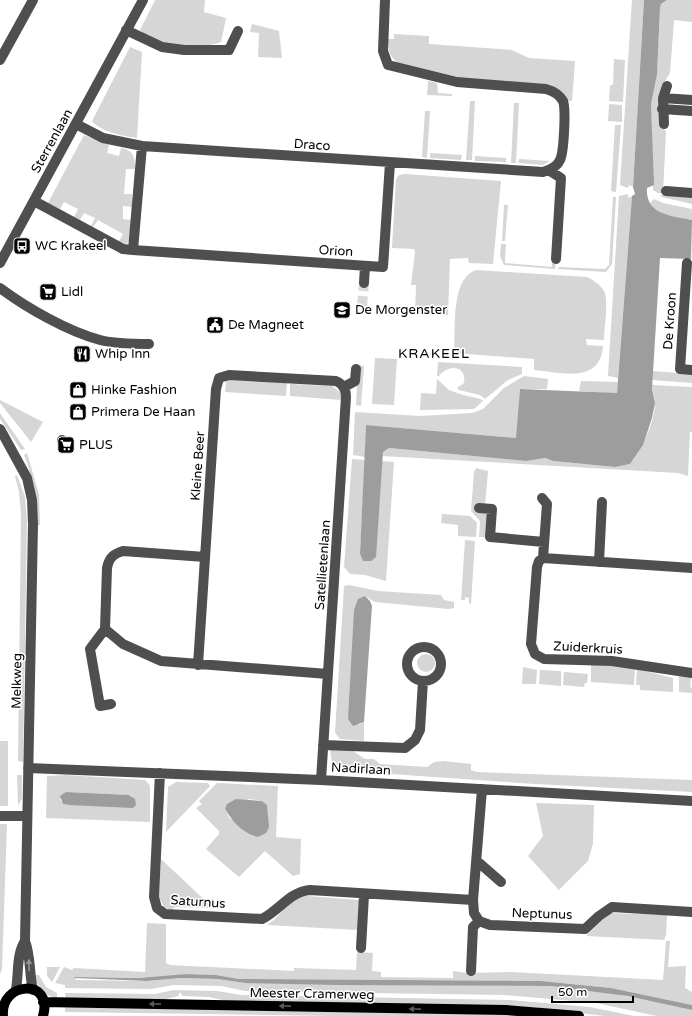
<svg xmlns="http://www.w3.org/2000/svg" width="692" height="1016" font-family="'Varela Round',sans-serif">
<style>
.green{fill:#d6d6d6;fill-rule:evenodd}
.water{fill:#9d9d9d}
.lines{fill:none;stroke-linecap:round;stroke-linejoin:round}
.minor-tunnel{stroke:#d9d9d9;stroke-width:10;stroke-dasharray:10 5;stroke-linecap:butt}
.minor{stroke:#4f4f4f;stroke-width:10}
.major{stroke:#000;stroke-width:10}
.oneway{fill:#959595}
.oneway2{fill:#595959}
.labels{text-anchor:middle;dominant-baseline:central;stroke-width:3;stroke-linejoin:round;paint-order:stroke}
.street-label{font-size:13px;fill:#000;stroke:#fff}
.poi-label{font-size:13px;fill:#000;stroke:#fff;text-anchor:start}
.neighbourhood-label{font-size:14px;letter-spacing:1px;fill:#000;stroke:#fff}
</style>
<rect width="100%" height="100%" fill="#fff"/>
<path class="green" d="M155 0H205L204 12 226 18 221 42C202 50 153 47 140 30Z
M632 0H644L633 187 629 185 628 188 620 185Z
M667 0H692V22L674 20 670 73 662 86 658 100 662 126 666 132 663 193H658L653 190 651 104 657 75 660 8 661 4Z
M252 24 279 31 282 58 258 57 259 33 250 32Z
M394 34 429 36V44L512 50 529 58 575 61 572 101H567L559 90 551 86 462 78 398 63C389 56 388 50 388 39H394Z
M130 47 142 52 137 138C123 136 101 132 92 121Z
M614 59 625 60 623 102 609 101 610 85H613Z
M428 81 437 83 438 93 452 94V96L427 95Z
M470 101H475L472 160H466Z
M514 103H519L516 163H511Z
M609 104 622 105V122L608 121Z
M425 111H430L427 158 422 157Z
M615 125H621L616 192 611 191Z
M84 135 109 145 107 153 119 156 121 148C134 150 135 158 135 169H126L124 194H132V207L123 206V219L131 220 129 242 126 244 119 241 123 234 98 220 93 227 91 226 95 218 84 213 80 220 74 217 78 209 64 202 60 209 48 203Z
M430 153 462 155 461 160 430 158Z
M475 156 506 158V162L475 161Z
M519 159 550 161 543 165 518 163Z
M405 174 501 181 493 264 469 263 468 258 450 259 448 315 415 314 416 285H411L415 252 414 249 392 248 396 179 399 175Z
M628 194V198L632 196 618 378 608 376 619 196Z
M660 195 692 197V204L662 197Z
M613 197H616L612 264 606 272 558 269 559 267 605 269 609 265Z
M654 199 663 203 692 209V220C677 217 657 218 650 203Z
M504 205H508L505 241H502Z
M501 244H506L505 263 552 267V262H556L555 269 504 265 500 256Z
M476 270 587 277C593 280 601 285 604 291 609 301 604 328 604 340L586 339 587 345 603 346C600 385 560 372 534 370V359L454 353C456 330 450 279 476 270Z
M375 358 397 359 394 405 372 404Z
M438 362 522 367V374L508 380 485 399 480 395 459 390 457 388 464 383C467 365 448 364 439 376H437Z
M358 365 364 366 361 406 356 405Z
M653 371 692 374V383L652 380Z
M524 376 548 379 547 389H520L517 438 366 425 365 457 353 455 355 412 420 416 472 413 483 409 504 388Z
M228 379 287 383 286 396 225 392 226 382Z
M437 379 449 390 463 395 481 399 483 401 474 409 420 410 421 393 436 394Z
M581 381 618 382 617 394 579 391Z
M290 384 332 386 340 392 342 400 290 396Z
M652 385 692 387V432H690L688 476 678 473 382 456 383 452 389 448 526 461 545 458 553 461 615 467 630 464C642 447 654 425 655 404 655 398 652 392 652 385Z
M0 400 43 422 31 442 0 403Z
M0 413 25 449 21 450 0 419Z
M27 453 39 494 40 525H37C36 498 34 480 24 455Z
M352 459 365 460 360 554 363 561H371L382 461 394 462 386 581 365 575 350 574 344 567Z
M476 468 488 471 485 506V512L489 516 487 537H479L480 521 471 511 474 472Z
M17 475 25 497 27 521 23 762 18 761 21 514 19 492 15 476Z
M442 514 470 516 477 523 476 537 458 536V525L441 523Z
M465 540 475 541 471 604 469 603V598L465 597V600H461Z
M349 585 378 591 441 595 444 600 454 602V608L448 609 375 602 365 596 359 725 364 722V741L340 739 335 733 344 586Z
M417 663a9 9 0 1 1 18 0a9 9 0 1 1-18 0Z
M591 663 635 668 634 685 591 682Z
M523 667 537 670 536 684H522Z
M637 669 673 678V692L640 690V685H636Z
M540 670 561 671V686L539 684Z
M564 672 588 674 587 683H585L584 687 563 685Z
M679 675 691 677 690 687 692 688V693L679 692Z
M0 741H8V806H0Z
M330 749H350L365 759H374L380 764 427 767 434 762 444 761 471 764V770L477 772 692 780V792L535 784 333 770Z
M17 775H22V798L18 806Z
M66 775 145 780 149 784 150 787V822L46 818 47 776ZM66 792 129 795 133 796 69 805 63 804 60 799Z
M176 782 208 783 210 786 166 832 168 787Z
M217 783 278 786 276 837 301 839 300 874 293 876 265 851 239 877 206 849 219 834V831L196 808 202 804 199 801ZM249 799 262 801 267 805 268 827 230 819 225 809Z
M536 803 594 805 593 844 588 861 559 890 528 856 543 836Z
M0 824H7L2 969 0 974Z
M161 859 211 906 209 908 175 907 171 910 164 907 159 897Z
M307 896 359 900 358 930 267 925 275 919 294 897Z
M610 913 667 915 666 935 664 940 586 936Z
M147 923 166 924V963L170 965 294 971V968L356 970 357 952 373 953 372 971 381 972V977L453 978V971L467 973 512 972 663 980 666 941H670L668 967 686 966 685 988 692 992V1005L611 988 540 981 239 979 216 975 186 974 152 978 75 977 76 980 147 981 181 978 217 979 245 983 551 986C599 990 645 999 692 1010V1016H657L596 1003 505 995 245 991 221 986 174 985 151 989 65 988V985L55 983 64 967 72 970 74 968 145 972Z
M47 967H60L52 982 47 976Z
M34 975H39L46 987 57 993V999C44 995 38 988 34 975Z
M174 990 217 991 241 995 510 1000 590 1007 634 1016H604L533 1007 231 1002 209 997 182 996 181 993H179V996L157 1001 66 999 65 993 155 994Z
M65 1007 322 1010 551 1016H331L65 1012Z"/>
<path class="water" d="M644 0H667L661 4 660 8 657 75 651 104 654 185 647 188C645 215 672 216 692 220L691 259 660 258 652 389 655 403 652 418 643 445 630 464 615 467 553 461 545 458 526 461 389 448 383 452 376 557 371 561H363L360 554 366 425 516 438 520 389 617 393 632 196 635 194 633 187Z
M365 596 370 601 372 606 364 722 353 726 348 719 354 610 358 599Z
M66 792 129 795 135 799 136 805 133 808 69 805 63 804 60 796Z
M236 799 262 801 267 805 269 827 266 833 258 837C242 833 233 822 225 809L227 804Z
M186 974 216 975 239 979 541 981 611 988 692 1005V1010L627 996 551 986 337 985 245 983 217 979 181 978 147 981 74 978 75 977 140 978Z"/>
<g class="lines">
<path class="minor-tunnel" d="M362 306 364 283"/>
<path class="minor" d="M126 30 162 47 184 50H229L238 31
M0 60 33 0
M663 98 692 100
M662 109 692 111
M76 124 103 138 142 146 543 172C550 170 557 167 560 160 564 152 566 109 563 101 559 94 553 91 546 89L457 82 388 65 383 51 385 0
M664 124 663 98 667 86
M142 146 133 250 383 267 390 163
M550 171 561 178 556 259
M666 191 692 193
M34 201 123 249 133 250
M0 263 143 0
M687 263 680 369 692 370
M364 283 365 266
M0 288C27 308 67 331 100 340 116 344 133 344 149 344
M344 387 355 381 356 369
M0 429 27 478 32 500 33 524 25 941C31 956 29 974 33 990
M62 440V441
M542 498 547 504 543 558
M479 508 492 509 490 537 544 542
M205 557 123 551C113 554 109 558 107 568L105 629 123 644 161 661 328 674
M599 562 602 502
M692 568 543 558 539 561 537 567 531 644 535 654 544 659 612 661 692 673
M105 629 90 649 100 706 111 704
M407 664a17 17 0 1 1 34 0a17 17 0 1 1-34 0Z
M198 665 216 389 219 378 229 375 336 381C343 384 346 389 346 397L321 780
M323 745 405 748 415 740 420 730 423 681
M28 768 321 780 692 801
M160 773 154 897 157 908 165 914 262 919C280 910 289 892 310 890L473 900
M482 789 473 900 474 913 479 921 490 925 585 929 599 916 612 907 692 912
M0 816H27
M477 861 501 882
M361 948 364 895
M471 971 473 927 479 921
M16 989C19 973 16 955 25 941"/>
<path class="major" d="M43 1002 506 1010 579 1016
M3 1016C0 981 54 978 43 1016"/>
</g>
<defs><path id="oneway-solid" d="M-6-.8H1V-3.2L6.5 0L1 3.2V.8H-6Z"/></defs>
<use class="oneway" href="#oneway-solid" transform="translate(29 965) rotate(-91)"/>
<g class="oneway2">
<use href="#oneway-solid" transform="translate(155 1004) rotate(-179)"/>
<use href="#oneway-solid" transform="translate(285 1006) rotate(-179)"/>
<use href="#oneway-solid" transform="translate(415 1009) rotate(-179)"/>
</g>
<defs>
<symbol id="bus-square" viewBox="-11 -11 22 22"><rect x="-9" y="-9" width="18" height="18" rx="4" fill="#000" stroke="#fff"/><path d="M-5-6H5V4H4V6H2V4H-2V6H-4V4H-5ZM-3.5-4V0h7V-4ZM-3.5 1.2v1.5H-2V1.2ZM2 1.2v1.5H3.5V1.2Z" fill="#fff"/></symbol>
<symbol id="supermarket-square" viewBox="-11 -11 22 22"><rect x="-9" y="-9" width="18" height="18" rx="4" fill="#000" stroke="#fff"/><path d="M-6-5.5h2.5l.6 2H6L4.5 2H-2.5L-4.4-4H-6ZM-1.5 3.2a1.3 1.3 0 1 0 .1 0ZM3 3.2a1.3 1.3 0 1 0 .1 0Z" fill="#fff"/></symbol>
<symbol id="school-square" viewBox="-11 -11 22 22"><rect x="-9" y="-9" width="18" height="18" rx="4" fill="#000" stroke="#fff"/><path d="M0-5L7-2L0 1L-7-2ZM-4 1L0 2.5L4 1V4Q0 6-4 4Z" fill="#fff"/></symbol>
<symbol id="civic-square" viewBox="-11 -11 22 22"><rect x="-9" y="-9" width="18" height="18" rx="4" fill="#000" stroke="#fff"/><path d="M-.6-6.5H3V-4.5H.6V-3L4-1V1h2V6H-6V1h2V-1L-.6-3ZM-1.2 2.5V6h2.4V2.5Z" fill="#fff"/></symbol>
<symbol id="restaurant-square" viewBox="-11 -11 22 22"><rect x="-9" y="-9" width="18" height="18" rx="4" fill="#000" stroke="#fff"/><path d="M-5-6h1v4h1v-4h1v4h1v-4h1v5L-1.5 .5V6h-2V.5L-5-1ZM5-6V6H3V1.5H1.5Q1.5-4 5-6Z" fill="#fff"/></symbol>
<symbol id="shop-square" viewBox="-11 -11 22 22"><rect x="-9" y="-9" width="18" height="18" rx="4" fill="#000" stroke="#fff"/><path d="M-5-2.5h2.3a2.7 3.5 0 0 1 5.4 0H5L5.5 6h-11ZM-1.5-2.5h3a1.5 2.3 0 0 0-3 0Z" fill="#fff"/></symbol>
</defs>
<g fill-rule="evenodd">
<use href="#bus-square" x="12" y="236" width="20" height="20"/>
<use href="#supermarket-square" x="38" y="282" width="20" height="20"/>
<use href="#school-square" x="332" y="300" width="20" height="20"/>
<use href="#civic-square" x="205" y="315" width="20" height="20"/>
<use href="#restaurant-square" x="72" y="344" width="20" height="20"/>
<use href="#shop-square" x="68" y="380" width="20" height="20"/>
<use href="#shop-square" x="68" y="402" width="20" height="20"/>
<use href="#supermarket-square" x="56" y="435" width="20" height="20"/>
</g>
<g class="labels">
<g class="street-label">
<text transform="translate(52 141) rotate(-61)">Sterrenlaan</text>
<text transform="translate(312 145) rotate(4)">Draco</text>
<text transform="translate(336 251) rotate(3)">Orion</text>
<text transform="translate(670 321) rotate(-86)">De Kroon</text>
<text transform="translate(198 466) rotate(-86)">Kleine Beer</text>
<text transform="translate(323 565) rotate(-86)">Satellietenlaan</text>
<text transform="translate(588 648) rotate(3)">Zuiderkruis</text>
<text transform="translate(17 681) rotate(-89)">Melkweg</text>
<text transform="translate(361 769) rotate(3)">Nadirlaan</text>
<text transform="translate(198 902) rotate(4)">Saturnus</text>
<text transform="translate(542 914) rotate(2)">Neptunus</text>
<text transform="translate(312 994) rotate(1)">Meester Cramerweg</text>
</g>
<g class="poi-label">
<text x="35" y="246">WC Krakeel</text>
<text x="61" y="292">Lidl</text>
<text x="355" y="310">De Morgenster</text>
<text x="228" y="325">De Magneet</text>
<text x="95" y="354">Whip Inn</text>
<text x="91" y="390">Hinke Fashion</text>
<text x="91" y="412">Primera De Haan</text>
<text x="79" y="445">PLUS</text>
</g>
<g class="neighbourhood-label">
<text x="434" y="353">KRAKEEL</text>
</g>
</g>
<path d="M552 996v6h81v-6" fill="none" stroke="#000000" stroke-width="2"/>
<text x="558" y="996" font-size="12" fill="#000000" stroke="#ffffff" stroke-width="3" paint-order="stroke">50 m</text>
</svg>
